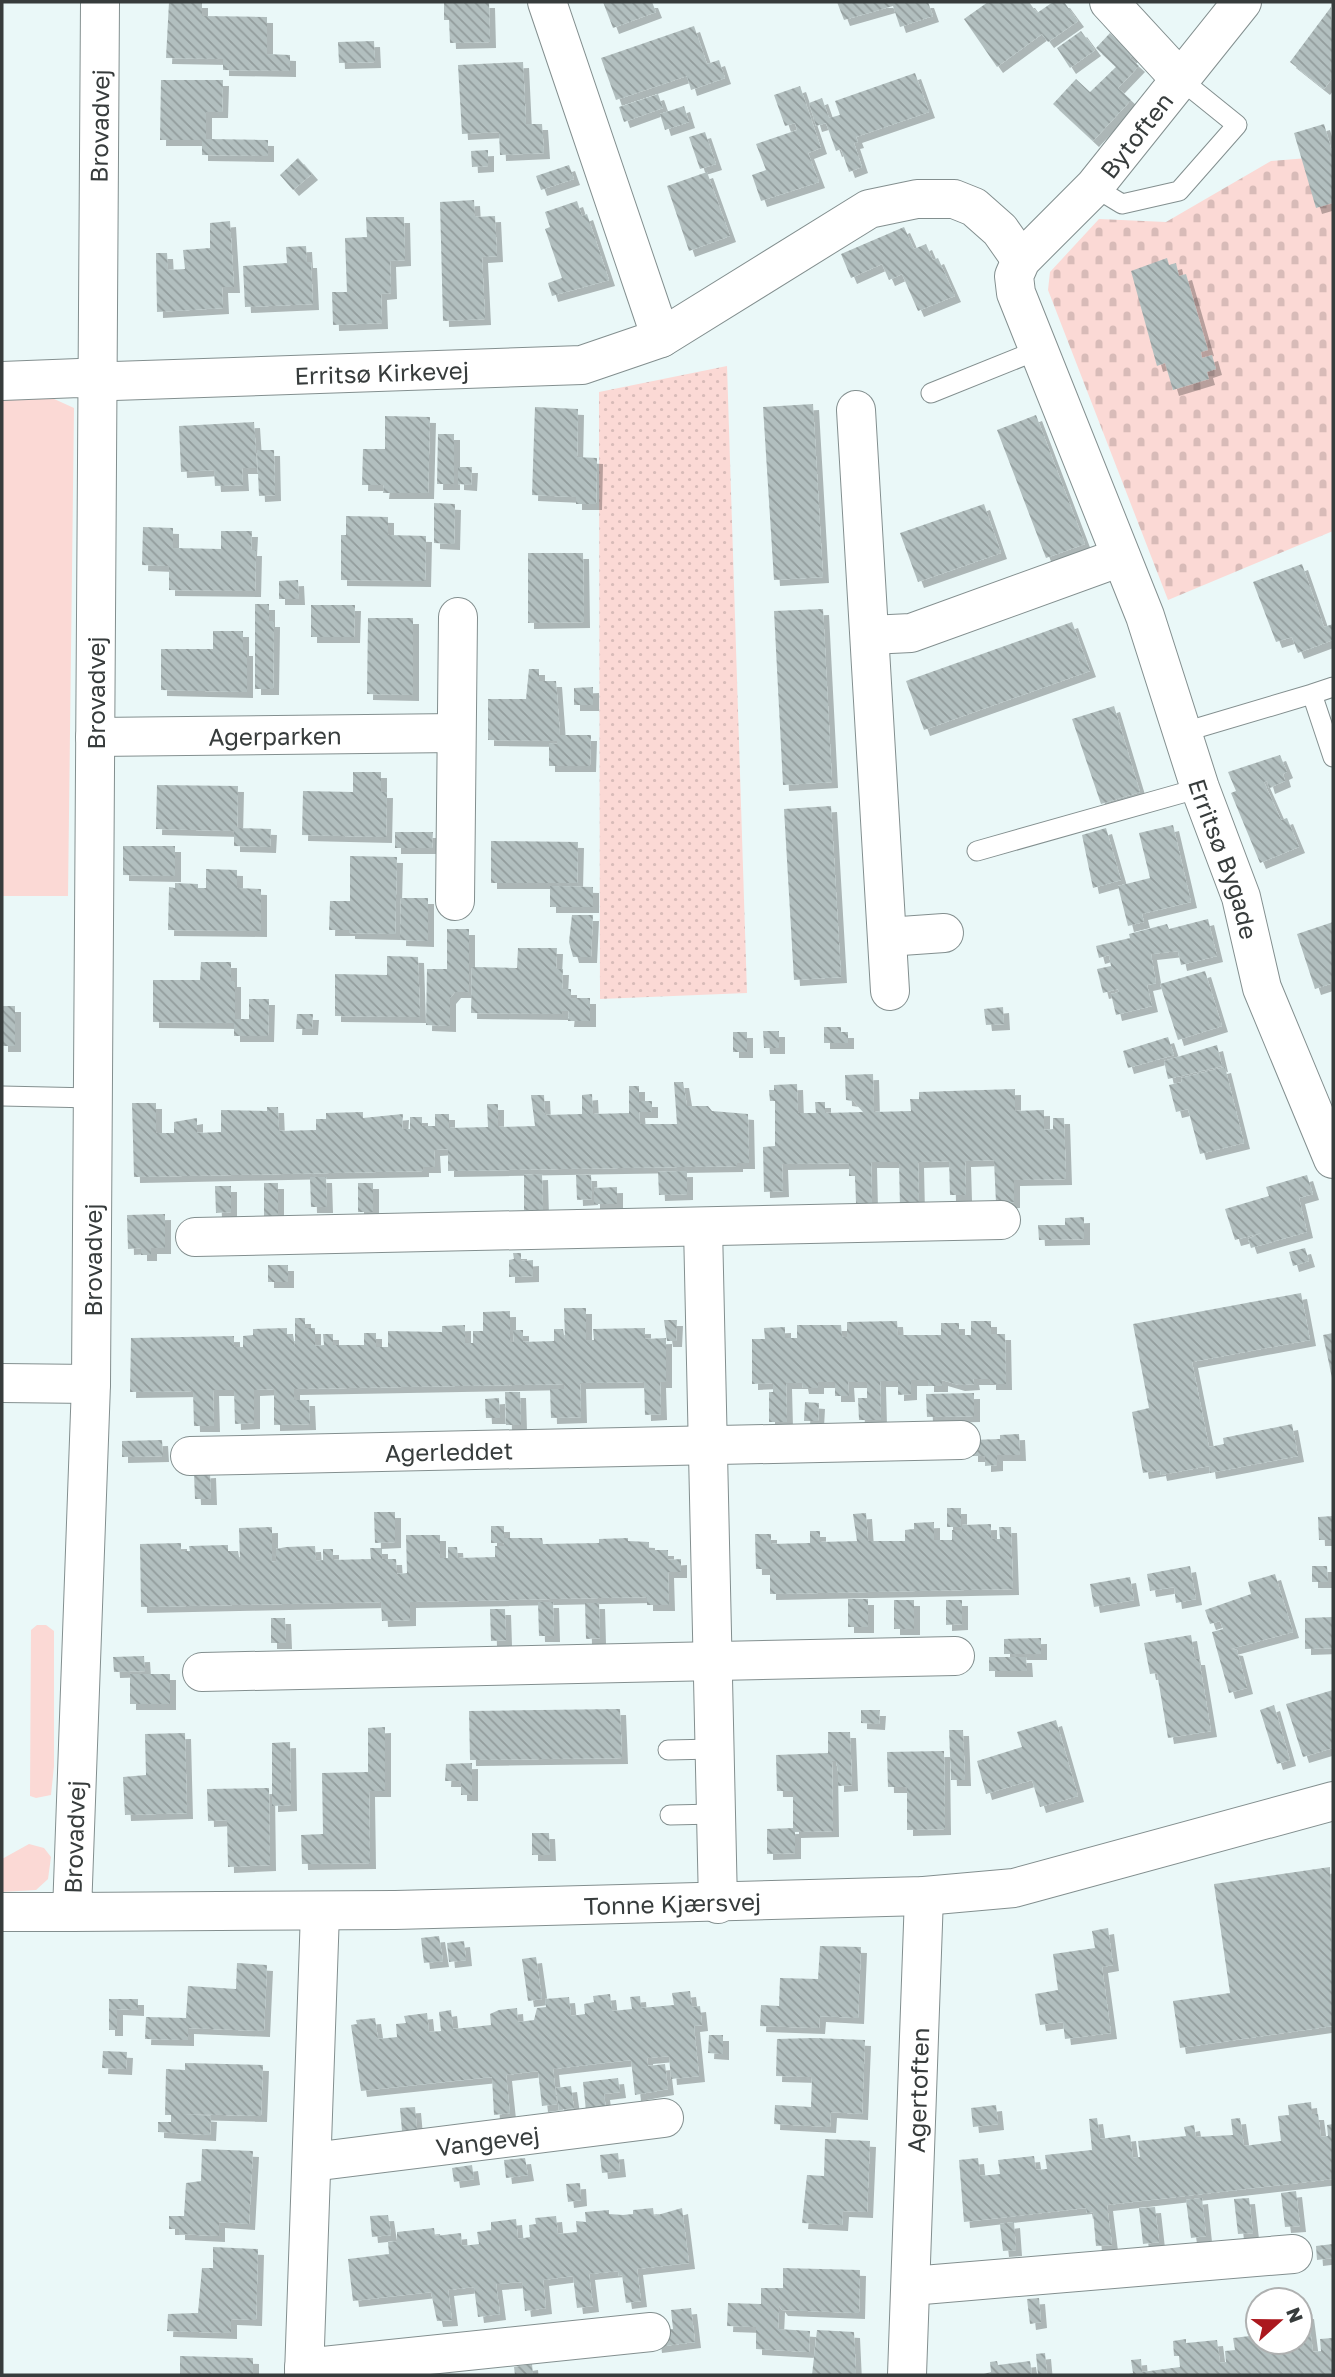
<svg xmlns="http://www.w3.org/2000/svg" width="1335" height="2377" font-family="'Golos Text',sans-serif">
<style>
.grass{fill:#fbd9d5}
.cemetery{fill:url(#cemetery-stones)}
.park{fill:url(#park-dots)}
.building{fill:url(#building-back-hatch);filter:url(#shadow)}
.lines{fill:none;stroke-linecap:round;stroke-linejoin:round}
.service-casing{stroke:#838f8f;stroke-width:21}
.minor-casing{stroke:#838f8f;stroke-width:40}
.tertiary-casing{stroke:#838f8f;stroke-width:40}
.service{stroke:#fff;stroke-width:19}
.minor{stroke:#fff;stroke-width:38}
.tertiary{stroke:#fff;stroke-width:38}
.labels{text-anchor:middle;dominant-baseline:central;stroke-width:5;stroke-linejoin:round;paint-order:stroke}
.street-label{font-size:24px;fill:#373c3c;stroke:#fff}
</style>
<defs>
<pattern id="cemetery-stones" width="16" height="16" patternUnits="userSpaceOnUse" patternTransform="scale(1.75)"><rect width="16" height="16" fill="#fbd9d5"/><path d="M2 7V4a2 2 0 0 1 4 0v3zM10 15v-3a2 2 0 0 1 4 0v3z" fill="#d8bbb8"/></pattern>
<pattern id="park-dots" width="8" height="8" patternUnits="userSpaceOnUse" patternTransform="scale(1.75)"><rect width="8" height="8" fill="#fbd9d5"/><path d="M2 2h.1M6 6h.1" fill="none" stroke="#d8bbb8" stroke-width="1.8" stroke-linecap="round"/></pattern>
<pattern id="building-back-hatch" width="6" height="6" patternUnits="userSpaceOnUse" patternTransform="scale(1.75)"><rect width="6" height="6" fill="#b2bfbf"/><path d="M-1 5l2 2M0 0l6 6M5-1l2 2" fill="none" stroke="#929c9c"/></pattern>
<filter id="shadow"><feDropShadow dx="6" dy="6" stdDeviation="0" flood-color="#0004"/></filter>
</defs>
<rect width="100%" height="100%" fill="#eaf8f8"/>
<path class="grass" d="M52 398 74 408 68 896H2V400Z
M37 1625H46L54 1631V1766L51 1795 36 1798 30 1796 31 1630Z
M29 1844 44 1848 51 1857 48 1879 36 1890 2 1892V1859Z"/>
<path class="cemetery" d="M1333 156V531L1168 600 1048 290 1050 272 1099 219 1166 222 1271 161Z"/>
<path class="park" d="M727 366 747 993 600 999 599 392Z"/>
<path class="building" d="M169 2H202V16L267 17V54L290 55V71L223 70V59L166 58Z
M444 2H489L490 42 450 43 449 20H444Z
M603 2H652L656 12 613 28Z
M837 2H928L933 16 900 27 893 6 844 20Z
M988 2H1029L1037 13 1053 2H1064L1078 21 1048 42 1042 34 997 67 964 19Z
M1331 7 1333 77 1324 89 1290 62Z
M694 26 707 64 719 60 725 78 691 90 687 76 616 100 601 58Z
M1081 31 1095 50 1070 68 1057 48Z
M1110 33 1133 55 1130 58 1139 66 1118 88 1131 100 1093 141 1053 104 1076 79 1090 92 1116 67 1096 48Z
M374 41 375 62 339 63 338 42Z
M523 62 526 124H542L544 153 500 155 499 132 462 134 458 65Z
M915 73 929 112 856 137 858 142 854 143 862 167 849 172 841 149 836 151 826 123 816 126 809 103 822 98 829 118 840 115 835 101Z
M161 80H223L222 112H206V139L268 140V156L202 155V140H160Z
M800 86 821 148 808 153 819 182 761 201 752 175 766 170 756 144 797 130 795 123 785 126 774 95Z
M658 94 663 108 624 122 619 107Z
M684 106 689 122 665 130 660 114Z
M1324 124 1333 155V203L1316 208 1294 133Z
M705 132 716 164 700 169 689 137Z
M488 150V166L472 167 471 151Z
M298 158 312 174 293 190 280 175Z
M569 165 574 179 541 190 536 176Z
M707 172 730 236 689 251 667 186Z
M474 200 475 217 495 216 497 256 482 257 485 319 443 321 440 202Z
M577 201 582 216 587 214 609 280 552 296 548 283 562 278 545 229 550 227 545 212Z
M366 217H404L405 260 390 261 391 293 381 294 382 323 333 325 332 292H347L345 238 367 237Z
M230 221 234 287H222L223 308 157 312 156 253H167L168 270 185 269 183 250 210 248V223Z
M904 227 914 249 926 244 933 260 938 258 955 296 918 311 902 274 889 280 882 264 851 278 841 254Z
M306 246 307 262H311L313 304 245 307 243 266 287 263 286 247Z
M1167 258 1169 265 1176 263 1179 276 1186 274 1208 350 1201 352 1202 358 1212 355 1216 369 1207 372 1209 379 1173 390 1165 363 1157 366 1131 271Z
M813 404 823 577 774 580 763 407Z
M535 407 578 409 577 457 597 458 596 504H576V497L532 495Z
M1036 415 1085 544 1046 558 997 430Z
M385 416 430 417 428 493H383L384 485H362L363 449H385Z
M254 422 257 468H242L243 485 215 486 214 470 181 472 179 426Z
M438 434H454V484H437Z
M257 450H274L275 495 259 496Z
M458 467H472L471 485 458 484Z
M434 503 455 504 454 544 434 543Z
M984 504 1001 553 918 582 900 533Z
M346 516 388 517V535L426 536 425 581 341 580V535H346Z
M143 527 173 528V548L221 549V531H252L251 550H256L255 591 169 590V566L142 565Z
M528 553H583L584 622 528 623Z
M1302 564 1324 627 1333 624V640L1298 653 1292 637 1276 642 1253 582Z
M298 580 299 599H279V581Z
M255 604H269V621H274L273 689H255Z
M311 605H355L354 637H311Z
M823 609 832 782 783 785 774 611Z
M368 618H413V695L367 694Z
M1072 622 1090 671 924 730 906 681Z
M213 631H243V650H247V692L161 690V649H213Z
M529 669H539V681H556L560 735H591L590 766H549V743L557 744V741L488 740V699H526Z
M593 687V705H574V688Z
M1114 706 1140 792 1101 804 1072 719Z
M1280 755 1287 772 1283 774 1285 781 1269 788 1267 781 1264 782 1281 820 1287 818 1299 847 1260 863 1231 793 1236 791 1228 772Z
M353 772H381V792H387L386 837 302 835 303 791 353 792Z
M157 785 238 786 237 828 271 829 270 847 234 846V831L156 829Z
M831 806 841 977 794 980 784 809Z
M1173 825 1191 902 1142 914 1144 922 1128 926 1118 886 1150 878 1139 833Z
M1106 828 1121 880 1093 888 1082 835Z
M395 832H433L432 848H395Z
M491 841 578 842 577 883H491Z
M123 846H175V876L123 875Z
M350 856 397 857 395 934 349 933V930H329L330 901H350Z
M206 869 237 870V888L261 889V931L168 930 169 887 175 888V883L198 884V888H206Z
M550 886 593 887V907H550Z
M401 898H428V941L400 940Z
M572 915H593L591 957H573L569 942Z
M1208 919 1217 956 1181 965 1178 951 1151 954 1156 983 1147 985 1152 1006 1116 1015 1111 994 1119 992 1118 989 1103 993 1097 969 1111 966 1109 955 1099 958 1096 946 1130 938 1129 934 1167 924 1169 929Z
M1333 922V983L1315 989 1297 934Z
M447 929H469V992H455L450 998V1026L426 1025 427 969H447Z
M518 948H557L556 969H563L562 989H571V998H590V1021H568L569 1011H562V1014L471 1013 472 967 517 968Z
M387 956 418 957 420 1017 335 1016V974L387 975Z
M201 962H231V981H235V1019H249V999H269L268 1036H234V1023L153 1022V980H200Z
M1205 971 1222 1026 1178 1040 1160 984Z
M2 1006H15V1046H2Z
M1003 1007 1004 1024 986 1025 984 1009Z
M297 1014H313L312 1029H296Z
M824 1027H841V1032H848V1043H824Z
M763 1031H779V1048H764Z
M733 1032H747V1052H733Z
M1168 1037 1174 1055 1128 1068 1123 1051Z
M1217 1045 1222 1066 1168 1079 1164 1061Z
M1225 1067 1244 1143 1200 1154 1188 1109 1176 1112 1169 1085 1182 1082 1181 1078Z
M873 1074 874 1112 911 1111 910 1099H919V1092L1015 1089V1111L1044 1110V1130L1053 1129V1118H1064L1066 1179 1014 1180V1202L996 1203 994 1160 965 1161 966 1195H950L949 1161 918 1162 919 1207 900 1208 899 1162H871L872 1203H856L855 1176H849V1163L782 1164 783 1191 764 1192 763 1147 775 1146V1101H770L769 1090H774V1085L797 1084 798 1113H816L815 1102H825V1113L863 1112 853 1101 846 1100 845 1075Z
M674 1082H683L687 1106H708L712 1111 748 1114 749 1163H737V1166L448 1171V1149L434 1150 435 1167H423V1171L134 1177 132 1103H156V1133H174V1122L197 1118V1133L221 1132V1110L267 1111V1107H278L279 1131 316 1130V1119H326V1113L363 1112V1118L403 1114 402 1129H410V1117H422V1126H435V1114H449V1128L488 1127 487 1104H498V1127L535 1126 531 1095H544L545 1115 582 1114V1095L592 1094 593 1114 629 1113V1086H639V1101H652V1112H639L640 1124H677Z
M687 1171V1194L659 1195 658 1172Z
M542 1174 543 1210H524V1175Z
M576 1175H591L592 1199 577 1200Z
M1307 1175 1313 1194 1299 1198 1307 1232 1251 1248 1248 1239 1261 1233 1235 1240 1225 1209 1269 1196 1266 1187Z
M310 1177H326L327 1207H311Z
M264 1183H278V1217H264Z
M358 1183H373V1212H358Z
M215 1186H231V1212L216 1213Z
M617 1187V1204H594V1188Z
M165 1214V1248H151V1255H141V1248L128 1249 127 1215Z
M1084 1217V1239L1039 1240 1038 1225H1065V1218Z
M1305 1248 1309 1261 1293 1266 1289 1252Z
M513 1253H521V1261L533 1260V1276L509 1277V1260L514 1259Z
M268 1265H288V1282H268Z
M1301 1293 1310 1340 1192 1362 1209 1447 1224 1444 1223 1438 1292 1424 1298 1456 1210 1473 1209 1466 1161 1475 1160 1470 1143 1473 1132 1412 1149 1408 1133 1324Z
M564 1308H586V1340H594L593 1329 645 1328V1339L666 1338V1382H660L661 1414 645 1415 644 1382 580 1383 581 1417 551 1418 550 1389H564V1384L294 1389V1400H309L310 1424 274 1425V1389L254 1390V1423L235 1424 234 1390H213L214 1426H194L193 1391 130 1392 131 1338 234 1336V1347H243V1336L253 1335V1329L287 1328V1335H293L295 1346V1318H305V1328H315V1346L324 1345 323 1334H333V1345H364V1333H376V1347H388V1331L442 1332V1326L465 1325V1343H473V1331H483V1312L510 1311V1342H514L513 1330H523V1342L554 1341V1329H563L565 1340Z
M664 1320H677L676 1341H667Z
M897 1321 898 1335H941V1323H959V1335H971V1321H991V1334H1005L1006 1384H990V1379H973L974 1384 959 1385 942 1380V1386H928V1380H911V1394L898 1395V1381H880L881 1420H859L858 1398H867V1382H848L849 1396H835V1382H818V1388H803L802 1383H786L787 1422H769V1392H773V1383L752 1384V1339H765L764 1328 785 1327V1338H797V1325H841L842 1337H847V1322Z
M1333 1333V1377L1332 1378 1323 1335Z
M505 1392H520L521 1425H506Z
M974 1393V1416L927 1417 926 1394Z
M499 1398 500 1418H486L485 1399Z
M805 1402 819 1403 818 1421H804Z
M1019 1434 1020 1455H997V1465L985 1466V1456H972V1440L1000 1439V1435Z
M162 1440 163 1456 122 1457V1441Z
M210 1472 211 1499H195L194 1473Z
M947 1508H961V1527H947Z
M374 1512H395V1542L375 1543Z
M866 1513 868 1541H905V1530L914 1529V1523L934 1522V1540H952V1530H962V1525L991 1524V1539H1000L999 1527H1011L1013 1589 770 1594V1569H756L755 1534H771V1544L810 1543V1531H820V1542L857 1541 853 1514Z
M1333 1516V1540H1319L1318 1517Z
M491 1526H504V1538H542L543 1544 599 1543V1539L628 1538V1541L649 1542V1550H668V1560L681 1559V1572H668L669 1605H647V1597L410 1602V1620L382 1621 381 1602 141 1607 140 1544 181 1543V1551H190L189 1546 228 1545V1551H238L240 1562 239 1528 272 1527V1562L276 1561V1549L286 1547 315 1546 316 1561 323 1560V1549H333V1560L371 1559 370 1548H382V1559H396L397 1574 407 1573 406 1535H440V1558H448V1547H457L458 1558 495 1557V1546H504V1543H491Z
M1190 1566 1196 1599 1176 1603 1174 1587 1150 1591 1147 1574Z
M1312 1566H1327L1328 1582H1312Z
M1275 1574 1293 1632 1231 1649 1237 1650 1247 1688 1229 1693 1212 1632 1223 1629 1220 1621 1210 1624 1205 1610 1251 1594 1248 1582Z
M1130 1577 1134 1600 1094 1607 1090 1584Z
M848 1599H868V1627H848Z
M894 1600H914V1629H894Z
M946 1600H962V1624L946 1625Z
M538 1602H553L554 1636H539Z
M585 1603H599L600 1638 586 1639Z
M490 1609H505L506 1640 491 1641Z
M1333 1617V1648L1305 1649V1618Z
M271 1618H285L286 1643H271Z
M1191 1635 1195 1659H1199L1211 1731 1168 1738 1157 1673 1150 1674 1144 1643Z
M1041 1638V1654H1004V1639Z
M144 1656 145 1671 114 1672 113 1657Z
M989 1657H1026L1027 1671H989Z
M130 1674H170V1704H130Z
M1333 1690V1748L1303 1757 1286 1704Z
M1274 1705 1290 1760 1277 1764 1260 1710Z
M620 1709 622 1758 470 1760 469 1711Z
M861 1710H880L879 1724 861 1723Z
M1056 1720 1078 1796 1040 1807 1032 1780 986 1794 977 1761 1022 1747 1017 1732Z
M385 1727V1791H369L370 1863 302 1864 301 1835 323 1834 322 1773 368 1772V1728Z
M949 1730H963L965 1780H951Z
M828 1732H850L852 1785 838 1786V1771L836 1761H832L833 1831 795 1832V1853L767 1854V1829L793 1828V1791H777L776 1755 828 1753Z
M185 1733 187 1813 125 1815 123 1777 146 1775 145 1734Z
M290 1742 291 1805 272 1806V1743Z
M944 1751 945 1829 907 1830V1787H888L887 1752Z
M472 1763V1795H461V1781H445L446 1764Z
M269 1788 270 1865 228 1867 227 1820 208 1821 207 1789Z
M532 1833H549L550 1855H532Z
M1330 1867 1333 2026 1180 2048 1173 2001 1230 1993 1214 1884Z
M1108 1928 1113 1965 1102 1967 1111 2033 1065 2039 1063 2022 1040 2025 1035 1994 1058 1990 1053 1954 1095 1948 1092 1931Z
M439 1936 443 1961 424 1963 421 1938Z
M464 1941 466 1960 449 1962 447 1943Z
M820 1946 861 1947 858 2018 820 2016 819 2028 760 2026 761 2005 779 2006 780 1978 818 1979Z
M536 1957 542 1999 528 2001 522 1959Z
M237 1963 267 1965 264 2031 188 2028V2040L145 2039 146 2017 186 2018 188 1986 236 1989Z
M690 1991 692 2007 700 2006 702 2025 694 2026 699 2076 671 2079 669 2056 647 2058 648 2066 665 2064 668 2089 635 2095 631 2060 553 2069 557 2104 542 2106 538 2071 506 2075 510 2113 494 2115 492 2077 361 2091 351 2025 357 2024 356 2020 375 2018 378 2039 397 2037 396 2024 406 2023 404 2016 427 2013 429 2032 441 2031 439 2012 451 2010 453 2029 491 2025 490 2014 499 2010 517 2008 518 2022 534 2020 537 2008 546 2007 545 1999 569 1997 571 2016 585 2014 584 2004 594 2002 593 1996 610 1994 612 2011 632 2009 630 1997 640 1996 641 2008 674 2005 672 1993Z
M109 1999H138V2010L117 2009V2030H109Z
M709 2035H723V2054L708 2053Z
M814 2038 865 2040 862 2114 831 2112 830 2127 774 2124 775 2105 811 2107 812 2077 776 2076 777 2039Z
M103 2051 127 2052 126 2069 102 2068Z
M185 2063 263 2065 261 2116 183 2114 211 2116 210 2135 158 2132V2122H171V2115H165L166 2069 185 2070Z
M618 2078 620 2092 604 2094 606 2109 586 2111 583 2082Z
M571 2086 574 2108 559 2110 556 2088Z
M1311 2102 1312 2114H1318L1321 2137 1328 2136 1327 2125 1333 2124V2179L1107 2205 1112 2245 1096 2246 1093 2212 1087 2213 1086 2208 964 2222 959 2160 978 2158 980 2176 1000 2174 998 2160 1034 2156 1036 2170 1047 2169 1045 2155 1092 2150 1089 2119 1097 2118 1100 2139 1130 2135 1133 2158 1140 2157 1138 2141 1186 2136 1184 2127 1194 2125 1196 2137 1233 2135 1231 2119 1240 2118 1244 2146 1281 2141 1278 2116 1289 2115 1288 2105Z
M996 2105 998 2124 973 2127 971 2108Z
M415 2107 417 2129 402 2131 400 2108Z
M825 2139 870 2141 867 2212 843 2211 842 2225 802 2223 807 2175 824 2176Z
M202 2149 253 2151 249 2224 219 2222V2236L179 2234V2229H169V2216H184L186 2183 201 2181Z
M618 2153 620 2171 602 2173 600 2155Z
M525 2158 528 2175 506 2178 504 2160Z
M472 2165 474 2179 454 2182 452 2168Z
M580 2183 581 2200 568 2202 566 2184Z
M1296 2191 1300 2226 1285 2227 1281 2193Z
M1202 2198 1206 2236 1191 2238 1186 2200Z
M1249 2198 1253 2233 1238 2234 1234 2199Z
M1155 2207 1159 2242 1143 2244 1139 2208Z
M653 2208 654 2216 682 2208 689 2263 637 2269 641 2301 626 2303 622 2275 619 2276 618 2271 589 2274 593 2306 577 2308 573 2276 543 2280 546 2308 525 2311 522 2282 496 2284 500 2314 478 2317 474 2287 448 2290 452 2320 437 2321 431 2292 353 2301 348 2259 389 2254 388 2242 397 2241V2232L434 2228 435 2236 461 2233 462 2246 479 2244 477 2232 491 2230V2222L516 2219 518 2239 530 2237 529 2225 536 2224 535 2218 556 2216 558 2234 577 2232 576 2221 586 2222 585 2212 609 2210V2214L623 2215 633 2214V2210Z
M388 2215 391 2235 372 2237 370 2216Z
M1014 2222 1016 2250 1003 2251 1000 2224Z
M1333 2244V2258L1317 2260 1316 2246Z
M213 2247 258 2249 256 2320 231 2319V2333L167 2331 168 2314 198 2313 202 2268H213Z
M783 2268 860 2270 859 2313 782 2310 779 2306 778 2329 810 2331 809 2352 756 2349V2327L727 2326 728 2303 761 2304V2288H783Z
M1039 2298 1041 2322 1030 2324 1027 2299Z
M691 2308 695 2342 656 2347 654 2331 673 2329 671 2310Z
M1308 2313 1313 2352 1321 2351 1320 2339 1332 2338 1333 2375H1125L1133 2373 1131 2360 1141 2359 1142 2372 1180 2367 1179 2356H1174L1173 2341 1186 2339V2343L1217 2340 1220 2363 1226 2362 1225 2351 1235 2350 1233 2338 1258 2335V2342H1300V2314Z
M817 2330 854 2332 856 2375H812Z
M1045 2353 1047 2375H1038L1036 2354Z
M180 2356 253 2358V2375H180Z
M997 2361 998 2365 1030 2361 1032 2375H980L991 2372 990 2362Z
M532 2364 533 2375H515L514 2367Z"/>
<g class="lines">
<defs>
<path id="service" d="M1094 187 1122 204 1179 191 1237 125 1180 79
M931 393 1038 350
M1312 694 1333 687
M1184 732 1312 694 1333 757
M977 851 1200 788
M2 1096 93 1098
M668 1750 714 1749
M670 1815 716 1814"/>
<g id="minor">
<path id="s1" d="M100 2 91 1384 72 1912 395 1910 924 1896 1014 1888 1333 1801"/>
<path d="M547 2 661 338"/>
<path d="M1109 2 1180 79"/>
<path id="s2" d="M1242 2 1094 187 1021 260 1014 276 1016 293 1145 616 1200 788 1241 897 1262 988 1333 1159"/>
<path id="s3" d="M2 381 79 378 114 381 582 365 661 338 869 209 917 199H954L974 207 1000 230 1021 260"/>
<path d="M856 410 890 991"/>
<path d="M870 635 911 633 1121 557"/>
<path id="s4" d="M95 737 456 733"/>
<path d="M455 901 458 617"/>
<path d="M887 937 944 933"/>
<path d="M703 1227 718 1904"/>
<path d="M195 1237 1001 1220"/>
<path d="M2 1383 91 1384"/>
<path id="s5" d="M190 1456 961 1440"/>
<path d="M202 1672 955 1656"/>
<path id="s6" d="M312 2162 664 2118"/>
<path d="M911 2286 1293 2254"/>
<path d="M304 2368 651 2332"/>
<path d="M304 2375 320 1912"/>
<path id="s7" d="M907 2375 924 1896"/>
</g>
<path id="tertiary" d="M2 1912H72"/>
</defs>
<use href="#service" class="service-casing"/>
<use href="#minor" class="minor-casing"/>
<use href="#tertiary" class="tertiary-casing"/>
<use href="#service" class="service"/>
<use href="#minor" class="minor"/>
<use href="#tertiary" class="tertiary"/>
</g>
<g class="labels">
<g class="street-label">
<text transform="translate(99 126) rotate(-89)">Brovadvej</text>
<text transform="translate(1136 135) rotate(-52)">Bytoften</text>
<text stroke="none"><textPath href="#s3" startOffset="380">Erritsø Kirkevej</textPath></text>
<text transform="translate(95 693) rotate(-90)">Brovadvej</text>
<text stroke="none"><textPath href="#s4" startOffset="180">Agerparken</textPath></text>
<text stroke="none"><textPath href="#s2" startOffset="978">Erritsø Bygade</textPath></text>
<text transform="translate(92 1260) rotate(-90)">Brovadvej</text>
<text stroke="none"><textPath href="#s5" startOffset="259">Agerleddet</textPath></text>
<text transform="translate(74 1837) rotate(-88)">Brovadvej</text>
<text stroke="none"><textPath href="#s1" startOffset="2511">Tonne Kjærsvej</textPath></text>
<text stroke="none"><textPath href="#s7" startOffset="285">Agertoften</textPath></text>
<text stroke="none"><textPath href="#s6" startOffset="177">Vangevej</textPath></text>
</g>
</g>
<rect width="1335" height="2377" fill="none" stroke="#373c3c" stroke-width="7"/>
<g transform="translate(1279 2321) rotate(69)"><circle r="33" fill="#ffffff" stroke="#afb1b1" stroke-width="2"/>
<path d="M0-5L12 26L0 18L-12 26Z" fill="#ab181e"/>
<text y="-10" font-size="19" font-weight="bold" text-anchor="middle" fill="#373c3c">N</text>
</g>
</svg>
